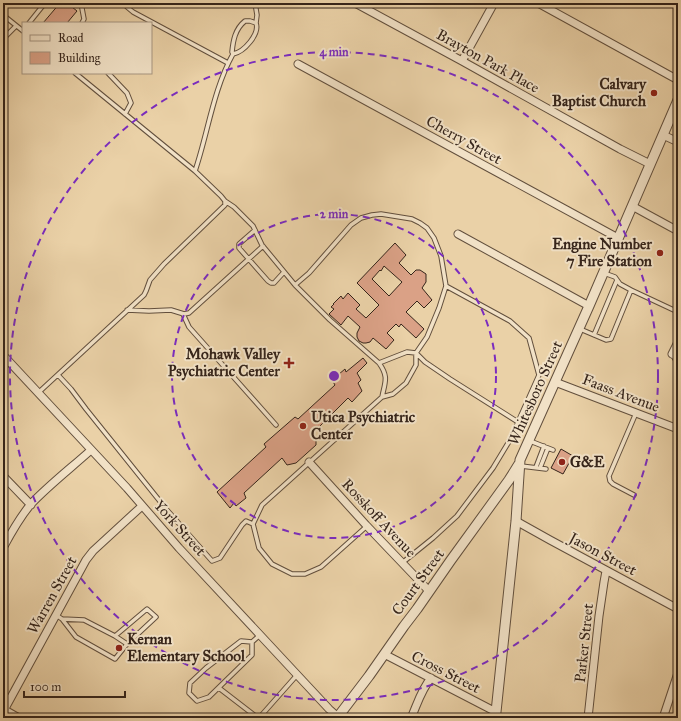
<svg xmlns="http://www.w3.org/2000/svg" width="681" height="721" font-family="'IM FELL Great Primer',serif">
<style>
.building{fill:#daa186;stroke:#35241a;fill-rule:evenodd}
.lines{fill:none;stroke-linecap:round;stroke-linejoin:round}
.service-casing{stroke:#624f3d;stroke-width:5.5}
.minor-casing{stroke:#624f3d;stroke-width:9}
.tertiary-casing{stroke:#624f3d;stroke-width:11}
.service{stroke:#f1e1c6;stroke-width:3.5}
.minor{stroke:#f1e1c6;stroke-width:7}
.tertiary{stroke:#f1e1c6;stroke-width:9}
.ring{fill:none;stroke:#7b2cbf;stroke-width:2;stroke-dasharray:7 5}
.poi-dot{fill:#8f2418;stroke:#f1e1c6;stroke-width:1.5}
.labels{text-anchor:middle;dominant-baseline:central;stroke-width:4;stroke-linejoin:round;paint-order:stroke}
.street-label{font-size:15px;fill:#35241a;stroke:#f1e1c6}
.poi-label{font-size:15px;font-weight:bold;fill:#35241a;stroke:#f1e1c6;text-anchor:end}
.centre{fill:#7b2cbf;stroke:#f1e1c6;stroke-width:2}
.ring-label{font-size:12px;text-anchor:middle;font-weight:bold;fill:#7b2cbf;stroke:#f1e1c6;stroke-width:4;stroke-linejoin:round;paint-order:stroke}
</style>
<rect width="100%" height="100%" fill="#ead1a7"/>
<filter id="stains"><feTurbulence type="fractalNoise" baseFrequency=".005" numOctaves="4"/><feColorMatrix values="0 0 0 0 .2 0 0 0 0 .09 0 0 0 0 .02 0 0 0 .5 -.17"/></filter>
<radialGradient id="worn" r=".72"><stop offset=".6" stop-color="#630" stop-opacity="0"/><stop offset="1" stop-color="#630" stop-opacity=".3"/></radialGradient>
<path class="building" d="M60 3H67L77 11 67 23H43Z
M395 243 406 255 399 263 411 275 416 270H420L426 274V282L422 288 432 300 424 308 417 301 406 312 424 329 416 338 401 324 399 327 396 324 387 333 394 340 386 349 373 338 370 342 366 343H363L359 341 357 337V333L360 327 348 316 341 325 329 314 334 309 331 307 334 304H333L341 296 343 299 348 293 360 305 356 309 366 318 379 305 357 283ZM384 266 402 282 389 296 372 279 380 270 381 271Z
M363 358 367 363 357 373 361 380 358 383 362 391 352 402 348 398 313 433 316 440V445L296 463 287 465 282 458 244 493 246 498 236 506 234 503 230 508 217 492 266 447 264 444 295 417 298 419 335 385 332 380 345 369 346 372Z
M561 449 573 456 563 474 551 468Z"/>
<g class="lines">
<defs>
<path id="service" d="M81 3 84 19 82 23
M126 3 127 7 133 12 228 63
M255 3 257 15 256 23
M3 15 23 31
M245 21H250L256 23C260 34 244 52 233 54L232 52C233 41 235 29 245 21Z
M29 23 45 3
M3 39 16 26
M75 73 195 171
M108 73 127 93 131 103 125 114
M225 201 234 207 253 226 262 245 295 285 330 320 379 363C389 377 385 382 382 397L262 505 253 524 259 548 272 564 292 574H305L321 567 367 526
M255 230 239 244V248L268 281 271 283H274L284 272
M295 285 309 273 351 225 361 218 372 215 381 214 412 219 420 223 427 228 434 238 441 256 446 286 439 308 427 337 416 353 425 362 450 379 518 422
M631 290 678 312
M127 310 149 311 171 310 184 314 189 313 263 246
M183 314 189 327 276 425
M580 329 606 340 611 339 631 290 620 284 615 277 604 273
M594 335 617 280
M672 354 678 364
M379 363 407 352 416 353V365L406 383 393 394 382 397
M58 375 71 389 86 409 167 510 212 561 220 558 242 525 246 521 253 524
M38 393 144 295 146 291 150 280 164 264 225 205V201L221 196 195 171C208 133 213 90 233 54
M530 441 553 450
M521 466 546 469
M536 467 544 446
M540 468 548 448
M634 495 613 484 610 481 609 476 636 413
M402 563 433 538 457 516 493 468 510 440 539 375 529 338 510 321 446 286
M56 615 62 619 84 620 115 636 147 609 156 617 127 644 115 659 76 637 62 619
M115 636 127 644
M252 642V655L209 697 197 701 189 693 190 683 206 668 241 641 252 642 260 635
M219 688 258 718
M259 718 297 675"/>
<path id="minor" d="M355 3 462 61 620 149 650 164
M538 3 678 80
M462 61 494 3
M298 64 618 238
M663 135 678 142
M632 206 678 231
M458 234 589 306
M672 354 678 342
M3 355 127 488 179 548 329 709 338 717
M555 382 678 429
M309 462 366 525 429 591
M3 476 31 505
M516 521 550 540 678 609
M3 548C11 533 20 517 31 504 49 485 71 468 91 450
M384 654 496 712
M3 709 19 718
M3 712 86 560 93 551 142 506
M238 718H239
M411 718C417 705 421 690 431 678
M588 718 599 616 604 582 606 571
M663 718 678 673"/>
<path id="tertiary" d="M337 718 369 676 404 626 417 609 451 560 509 480 519 464
M494 718 496 712 516 521 520 460 589 306 678 100"/>
</defs>
<use href="#service" class="service-casing"/>
<use href="#minor" class="minor-casing"/>
<use href="#tertiary" class="tertiary-casing"/>
<use href="#service" class="service"/>
<use href="#minor" class="minor"/>
<use href="#tertiary" class="tertiary"/>
</g>
<g class="ring">
<circle cx="334" cy="376" r="162"/>
<circle cx="334" cy="376" r="324"/>
</g>
<g class="poi-dot">
<circle cx="654" cy="93" r="4"/>
<circle cx="660" cy="253" r="4"/>
<path d="M287 357h4v4h4v4h-4v4h-4v-4h-4v-4h4z"/>
<circle cx="303" cy="426" r="4"/>
<circle cx="562" cy="462" r="4"/>
<circle cx="119" cy="648" r="4"/>
</g>
<g class="labels">
<g class="street-label">
<text transform="translate(488 61) rotate(29)">Brayton Park Place</text>
<text transform="translate(464 140) rotate(29)">Cherry Street</text>
<text transform="translate(535 393) rotate(-66)">Whitesboro Street</text>
<text transform="translate(621 393) rotate(21)">Faass Avenue</text>
<text transform="translate(379 518) rotate(47)">Rosskoff Avenue</text>
<text transform="translate(180 528) rotate(48)">York Street</text>
<text transform="translate(603 554) rotate(28)">Jason Street</text>
<text transform="translate(418 582) rotate(-54)">Court Street</text>
<text transform="translate(52 595) rotate(-61)">Warren Street</text>
<text transform="translate(584 643) rotate(-84)">Parker Street</text>
<text transform="translate(446 672) rotate(27)">Cross Street</text>
</g>
<g class="poi-label">
<text x="646" y="84">Calvary<tspan x="646" dy="17">Baptist Church</tspan></text>
<text x="652" y="244">Engine Number<tspan x="652" dy="17">7 Fire Station</tspan></text>
<text x="280" y="354">Mohawk Valley<tspan x="280" dy="17">Psychiatric Center</tspan></text>
<text x="311" y="417" text-anchor="start">Utica Psychiatric<tspan x="311" dy="17">Center</tspan></text>
<text x="570" y="462" text-anchor="start">G&amp;E</text>
<text x="127" y="639" text-anchor="start">Kernan<tspan x="127" dy="17">Elementary School</tspan></text>
</g>
</g>
<circle cx="334" cy="376" r="6" class="centre"/>
<g class="ring-label">
<text x="334" y="56">4 min</text>
<text x="334" y="218">2 min</text>
</g>
<rect width="681" height="721" fill="none" stroke="#ead1a7" stroke-width="16"/>
<rect x="4" y="4" width="673" height="713" fill="none" stroke="#35241a" stroke-width="2"/>
<rect x="8" y="8" width="665" height="705" fill="none" stroke="#35241a"/>
<rect x="22" y="22" width="130" height="52" fill="#f1e1c6" stroke="#a69581"/>
<rect x="30" y="35" width="20" height="6" fill="#f1e1c6" stroke="#a69581"/>
<text x="58" y="42" font-size="12" fill="#35241a">Road</text>
<rect x="30" y="52" width="20" height="12" fill="#daa186" stroke="#a69581"/>
<text x="58" y="62" font-size="12" fill="#35241a">Building</text>
<path d="M24 691v6h101v-6" fill="none" stroke="#35241a" stroke-width="2"/>
<text x="30" y="691" font-size="12" fill="#35241a" stroke="#f1e1c6" stroke-width="3" paint-order="stroke">100 m</text>
<rect width="100%" height="100%" filter="url(#stains)"/>
<rect width="100%" height="100%" fill="url(#worn)"/>
</svg>
